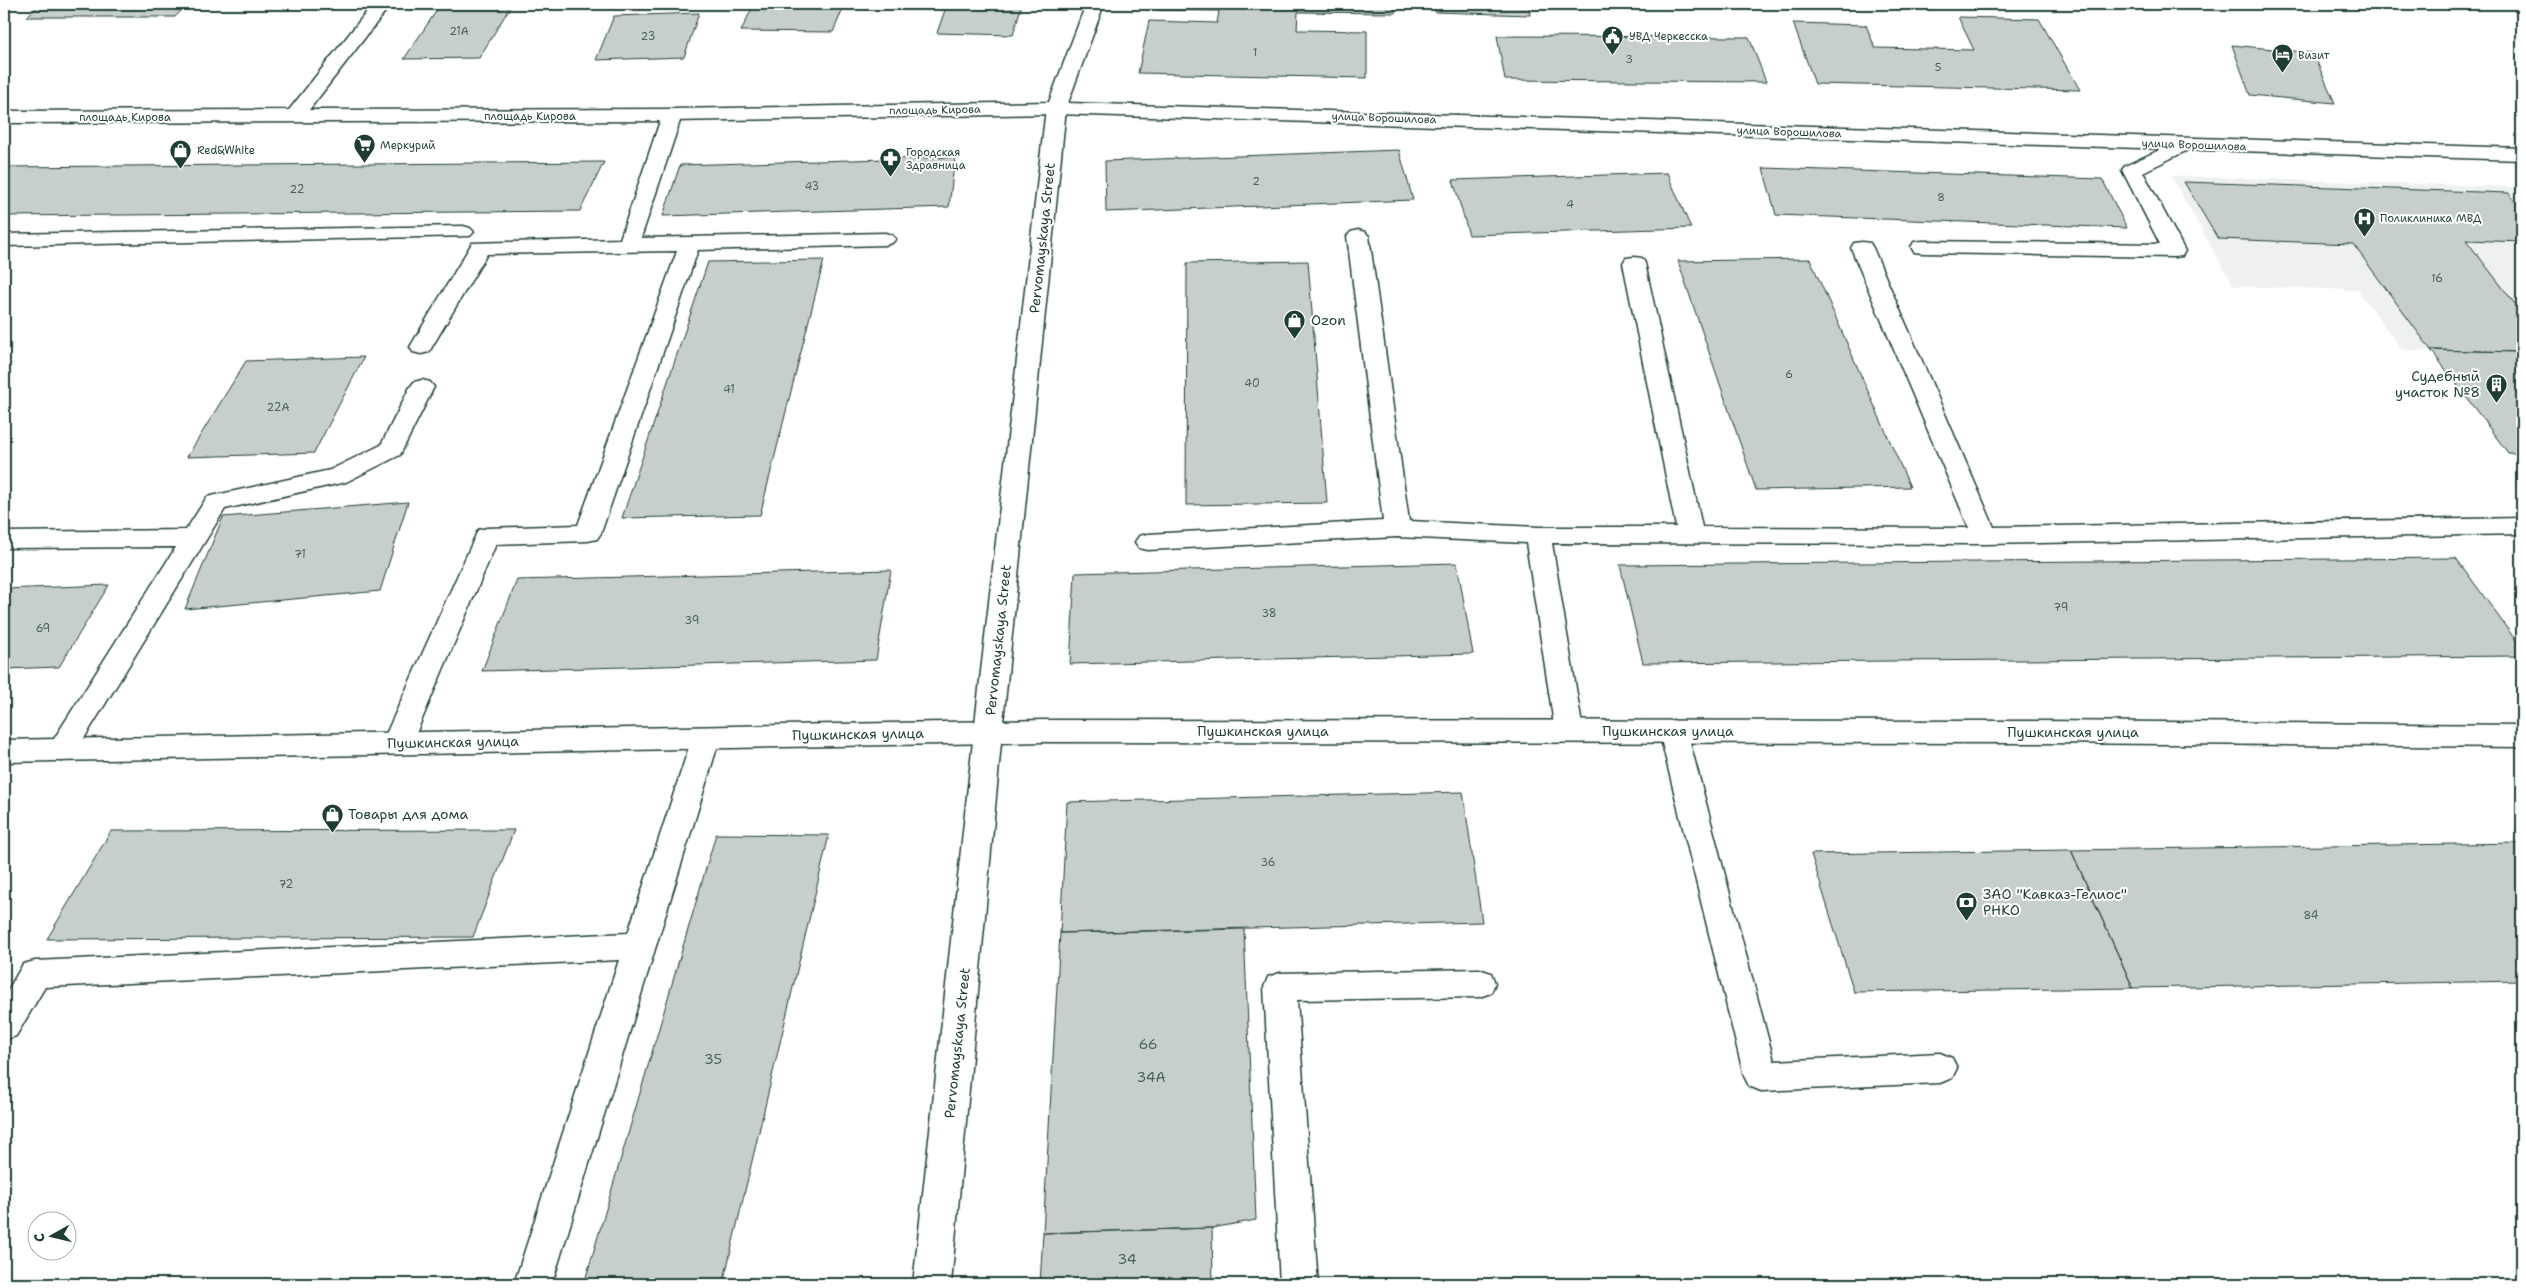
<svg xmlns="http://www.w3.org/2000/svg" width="2526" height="1288" font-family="'Shantell Sans',sans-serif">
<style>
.built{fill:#eef1f0}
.building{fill:#c7cfcc;stroke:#1f3d34}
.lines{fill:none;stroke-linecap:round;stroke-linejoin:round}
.service-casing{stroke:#1f3d34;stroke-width:3}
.pedestrian-casing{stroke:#1f3d34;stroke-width:3}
.minor-casing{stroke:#1f3d34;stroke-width:3}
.service{fill:#fff;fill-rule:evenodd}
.pedestrian{fill:#fff;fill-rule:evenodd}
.minor{fill:#fff;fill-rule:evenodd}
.labels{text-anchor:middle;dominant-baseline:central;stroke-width:4;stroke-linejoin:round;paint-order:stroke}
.number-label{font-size:11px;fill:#49625a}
.far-poi-label{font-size:11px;fill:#1f3d34;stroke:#fff;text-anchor:start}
.far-street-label{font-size:11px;fill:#1f3d34;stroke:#fff}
.street-label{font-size:14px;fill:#1f3d34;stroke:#fff}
.poi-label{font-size:14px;fill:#1f3d34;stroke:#fff;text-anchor:start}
.near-number-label{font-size:14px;fill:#49625a}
</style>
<rect width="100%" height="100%" fill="#fff"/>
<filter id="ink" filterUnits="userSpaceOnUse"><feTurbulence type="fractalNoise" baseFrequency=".02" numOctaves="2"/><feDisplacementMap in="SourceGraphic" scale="10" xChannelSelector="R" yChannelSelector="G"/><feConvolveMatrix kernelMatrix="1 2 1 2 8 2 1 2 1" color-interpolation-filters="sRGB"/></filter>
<g filter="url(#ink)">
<path class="built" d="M2171 176 2522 187V295L2520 296 2522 298V352L2402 350 2358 290 2234 286Z"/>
<path class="building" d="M41 4H188L175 17H26Z
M441 4H512L479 58 404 59Z
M754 4H845L833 32 741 31Z
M947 4H1022L1013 35 937 33Z
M1158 4H1395V13L1298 12 1297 30 1367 31V78L1138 73 1149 21 1217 23 1219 11 1157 10Z
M1435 4H1529L1530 15 1435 12Z
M699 13 684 57 596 60 614 16Z
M1958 17 2039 19 2080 90 1815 84 1793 23 1866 25 1875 48 1974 50Z
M1497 36 1749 37 1766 82 1505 80Z
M2232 45 2313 53 2335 103 2250 95Z
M1399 150 1413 200 1106 212 1105 161Z
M955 157 949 207 663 216 680 165Z
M604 162 580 211 4 216V167Z
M1763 168 2102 179 2127 228 1776 215Z
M1667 173 1691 228 1469 235 1453 180Z
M2184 182 2509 193 2522 210V242L2466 240 2522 313V352L2431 350 2353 244 2218 239Z
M1810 259 1910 487 1756 490 1678 261Z
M824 260 760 515 622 518 708 262Z
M1308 261 1327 503 1186 505 1187 263Z
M2431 350 2522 352V454L2508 453Z
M364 357 314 453 187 457 246 361Z
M408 502 380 591 185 609 223 517Z
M2456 558 2522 649V656L1643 663 1620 565Z
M1457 563 1473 654 1070 664 1075 573Z
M891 570 876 660 482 671 517 580Z
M109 585 59 667 4 669V589Z
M1463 792 1482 922 1060 933 1067 802Z
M514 830 473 937 47 939 111 831Z
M716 834 829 835 723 1284H584Z
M2522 843V981L2133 988 2071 850Z
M2071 850 2133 988 1854 992 1811 854Z
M1244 929 1256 1220 1212 1228 1043 1233 1060 933Z
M1212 1228 1213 1284H1040L1043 1233Z"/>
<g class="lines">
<defs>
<path id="service" d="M672 109 679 111 682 115 641 238 885 233 892 235 896 239 892 243 885 245 698 250 601 533 597 539 588 541 496 544 412 743 407 751 397 754 387 751 382 743 478 530 487 528 578 525 677 251 487 254 429 352 421 354 413 352 410 347 472 243 620 239 662 115 665 111Z
M2183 139 2190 141 2193 145 2190 149 2143 172 2185 251 2182 256 2174 257 1922 253 1914 252 1911 247 1914 242 1922 241 2160 244 2122 170 2125 166Z
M463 226 470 228 474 232 470 236 4 246V234Z
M1358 230 1365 232 1369 236 1409 521 1538 527H1676L1623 263 1626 258 1634 257 1642 258 1645 263 1702 527 1969 528 1851 248 1854 243 1862 242 1870 243 1873 248 1994 527 2522 518V534L1985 544 1552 543 1583 731 1579 738 1569 742 1559 738 1555 731 1526 543 1397 537 1148 550 1139 548 1135 542 1139 536 1148 534 1383 521 1347 236 1351 232Z
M422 380 430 382 434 387 400 455 346 482 225 509 72 758 62 761 52 758 47 750 52 742 176 547 4 548V532L186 530 207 497 330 470 381 445 410 387 414 382Z
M1673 720 1683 724 1687 731 1774 1061 1940 1053 1952 1058 1957 1068 1952 1078 1940 1083 1761 1091 1749 1086 1744 1076 1659 731 1663 724Z
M706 727 716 731 720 738 552 1284H514L619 960 45 987 16 1036 4 1040V997L23 964 35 961 628 933 692 738 696 731Z
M1479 969 1491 973 1495 983 1491 993 1479 997 1297 1000 1318 1284H1280L1264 987 1268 977 1280 973Z"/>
<path id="pedestrian" d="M1056 102 1063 104 1066 108 1002 732 951 1284H913L974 732 1046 108 1049 104Z"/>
<path id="minor" d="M373 4H391L309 110 672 109 1049 102 1086 4H1104L1068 103 2522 148V160L1056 114 672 121 4 123V111L289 110Z
M1044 720 2038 721 2522 725V747L2038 743 1044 742 4 762V740Z"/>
</defs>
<use href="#service" class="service-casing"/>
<use href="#pedestrian" class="pedestrian-casing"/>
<use href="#minor" class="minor-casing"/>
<use href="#service" class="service"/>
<use href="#pedestrian" class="pedestrian"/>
<use href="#minor" class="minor"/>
</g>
</g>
<defs>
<symbol id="civic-pin" viewBox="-11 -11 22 30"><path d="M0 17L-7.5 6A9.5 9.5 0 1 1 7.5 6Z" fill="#1f3d34" stroke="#fff"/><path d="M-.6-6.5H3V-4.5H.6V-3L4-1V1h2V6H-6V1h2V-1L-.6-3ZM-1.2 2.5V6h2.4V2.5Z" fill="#fff"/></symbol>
<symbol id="hotel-pin" viewBox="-11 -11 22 30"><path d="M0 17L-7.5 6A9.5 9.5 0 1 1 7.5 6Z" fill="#1f3d34" stroke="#fff"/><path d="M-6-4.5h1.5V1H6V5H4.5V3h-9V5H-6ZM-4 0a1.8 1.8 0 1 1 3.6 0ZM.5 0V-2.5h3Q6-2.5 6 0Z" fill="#fff"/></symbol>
<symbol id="supermarket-pin" viewBox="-11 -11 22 30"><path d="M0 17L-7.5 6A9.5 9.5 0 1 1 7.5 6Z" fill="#1f3d34" stroke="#fff"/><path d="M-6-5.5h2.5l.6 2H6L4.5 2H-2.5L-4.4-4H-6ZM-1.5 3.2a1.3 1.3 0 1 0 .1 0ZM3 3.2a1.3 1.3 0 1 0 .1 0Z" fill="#fff"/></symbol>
<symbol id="shop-pin" viewBox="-11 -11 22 30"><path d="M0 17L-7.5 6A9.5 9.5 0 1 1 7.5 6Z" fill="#1f3d34" stroke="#fff"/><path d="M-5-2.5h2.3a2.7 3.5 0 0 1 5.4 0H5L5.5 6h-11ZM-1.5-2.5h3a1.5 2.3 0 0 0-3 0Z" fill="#fff"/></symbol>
<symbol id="pharmacy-pin" viewBox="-11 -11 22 30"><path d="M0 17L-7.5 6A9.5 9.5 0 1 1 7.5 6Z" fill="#1f3d34" stroke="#fff"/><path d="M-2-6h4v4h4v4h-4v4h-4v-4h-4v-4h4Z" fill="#fff"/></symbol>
<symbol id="hospital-pin" viewBox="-11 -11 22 30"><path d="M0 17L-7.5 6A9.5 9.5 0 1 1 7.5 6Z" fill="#1f3d34" stroke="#fff"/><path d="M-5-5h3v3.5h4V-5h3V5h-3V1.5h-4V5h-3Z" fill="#fff"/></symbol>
<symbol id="building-pin" viewBox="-11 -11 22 30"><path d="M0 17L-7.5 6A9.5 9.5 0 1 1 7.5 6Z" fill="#1f3d34" stroke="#fff"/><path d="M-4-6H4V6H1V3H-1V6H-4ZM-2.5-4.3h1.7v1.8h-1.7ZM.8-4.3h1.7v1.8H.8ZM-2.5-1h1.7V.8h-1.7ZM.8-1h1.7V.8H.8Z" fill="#fff"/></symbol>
<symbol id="bank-pin" viewBox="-11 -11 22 30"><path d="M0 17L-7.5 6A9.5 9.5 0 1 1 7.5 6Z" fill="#1f3d34" stroke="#fff"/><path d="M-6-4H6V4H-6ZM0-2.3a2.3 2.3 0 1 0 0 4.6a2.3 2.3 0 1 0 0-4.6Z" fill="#fff"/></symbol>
</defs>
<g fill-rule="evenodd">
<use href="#civic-pin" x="1600" y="24" width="25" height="34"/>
<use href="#hotel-pin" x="2270" y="42" width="25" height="34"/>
<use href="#supermarket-pin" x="352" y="132" width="25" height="34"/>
<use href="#shop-pin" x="168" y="138" width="25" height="34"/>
<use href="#pharmacy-pin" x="878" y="146" width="25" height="34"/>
<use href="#hospital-pin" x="2352" y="206" width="25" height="34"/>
<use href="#shop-pin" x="1282" y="308" width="25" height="34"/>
<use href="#building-pin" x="2484" y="372" width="25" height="34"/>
<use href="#shop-pin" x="320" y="802" width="25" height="34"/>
<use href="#bank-pin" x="1954" y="890" width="25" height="34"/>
</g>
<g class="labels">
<g class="number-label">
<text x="459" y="31">21А</text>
<text x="648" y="36">23</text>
<text x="1255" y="52">1</text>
<text x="1629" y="59">3</text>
<text x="1938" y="67">5</text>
<text x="1256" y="181">2</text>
<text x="812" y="186">43</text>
<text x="297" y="189">22</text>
<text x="1941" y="197">8</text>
<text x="1570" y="204">4</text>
<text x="2437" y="278">16</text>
<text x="1789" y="374">6</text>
<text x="1252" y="383">40</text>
<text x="729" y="389">41</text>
<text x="278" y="407">22А</text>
<text x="300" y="554">71</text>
<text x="2061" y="607">79</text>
<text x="1269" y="613">38</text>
<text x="692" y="620">39</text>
<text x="43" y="628">69</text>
<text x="1268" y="862">36</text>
<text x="286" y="884">72</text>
<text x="2311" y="915">84</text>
</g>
<g class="far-poi-label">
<text x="1629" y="36">УВД Черкесска</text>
<text x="2298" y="55">Визит</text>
<text x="380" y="145">Меркурий</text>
<text x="197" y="150">Red&amp;White</text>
<text x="906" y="152">Городская<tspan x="906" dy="13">Здравница</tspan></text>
<text x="2380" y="218">Поликлиника МВД</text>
</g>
<g class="far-street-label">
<text transform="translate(935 110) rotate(-1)">площадь Кирова</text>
<text x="530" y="116">площадь Кирова</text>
<text x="125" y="117">площадь Кирова</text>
<text transform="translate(1384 118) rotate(2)">улица Ворошилова</text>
<text transform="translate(1789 132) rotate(2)">улица Ворошилова</text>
<text transform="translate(2194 145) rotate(2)">улица Ворошилова</text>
</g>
<g class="street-label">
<text transform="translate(1042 238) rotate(-84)">Pervomayskaya Street</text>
<text transform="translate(998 640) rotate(-84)">Pervomayskaya Street</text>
<text x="1263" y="731">Пушкинская улица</text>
<text x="1668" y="731">Пушкинская улица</text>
<text x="2073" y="732">Пушкинская улица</text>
<text transform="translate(858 734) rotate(-1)">Пушкинская улица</text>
<text transform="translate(453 742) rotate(-1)">Пушкинская улица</text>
<text transform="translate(957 1043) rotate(-84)">Pervomayskaya Street</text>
</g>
<g class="poi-label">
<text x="1311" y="320">Ozon</text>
<text x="2480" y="376" text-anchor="end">Судебный<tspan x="2480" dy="16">участок №8</tspan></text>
<text x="348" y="814">Товары для дома</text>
<text x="1983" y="894">ЗАО "Кавказ-Гелиос"<tspan x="1983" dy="16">РНКО</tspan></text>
</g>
<g class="near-number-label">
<text x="1148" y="1044">66</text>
<text x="713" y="1059">35</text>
<text x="1151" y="1077">34А</text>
<text x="1127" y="1259">34</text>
</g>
</g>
<rect width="2526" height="1288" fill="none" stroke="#fff" stroke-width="20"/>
<rect x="10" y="10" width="2506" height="1268" fill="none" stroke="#1f3d34" stroke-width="2" filter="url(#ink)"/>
<g transform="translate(52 1236) rotate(262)"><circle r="24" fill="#ffffff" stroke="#a5b1ae"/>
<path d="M0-4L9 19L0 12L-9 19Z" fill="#1f3d34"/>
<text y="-8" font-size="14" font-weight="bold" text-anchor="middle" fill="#1f3d34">С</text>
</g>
</svg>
